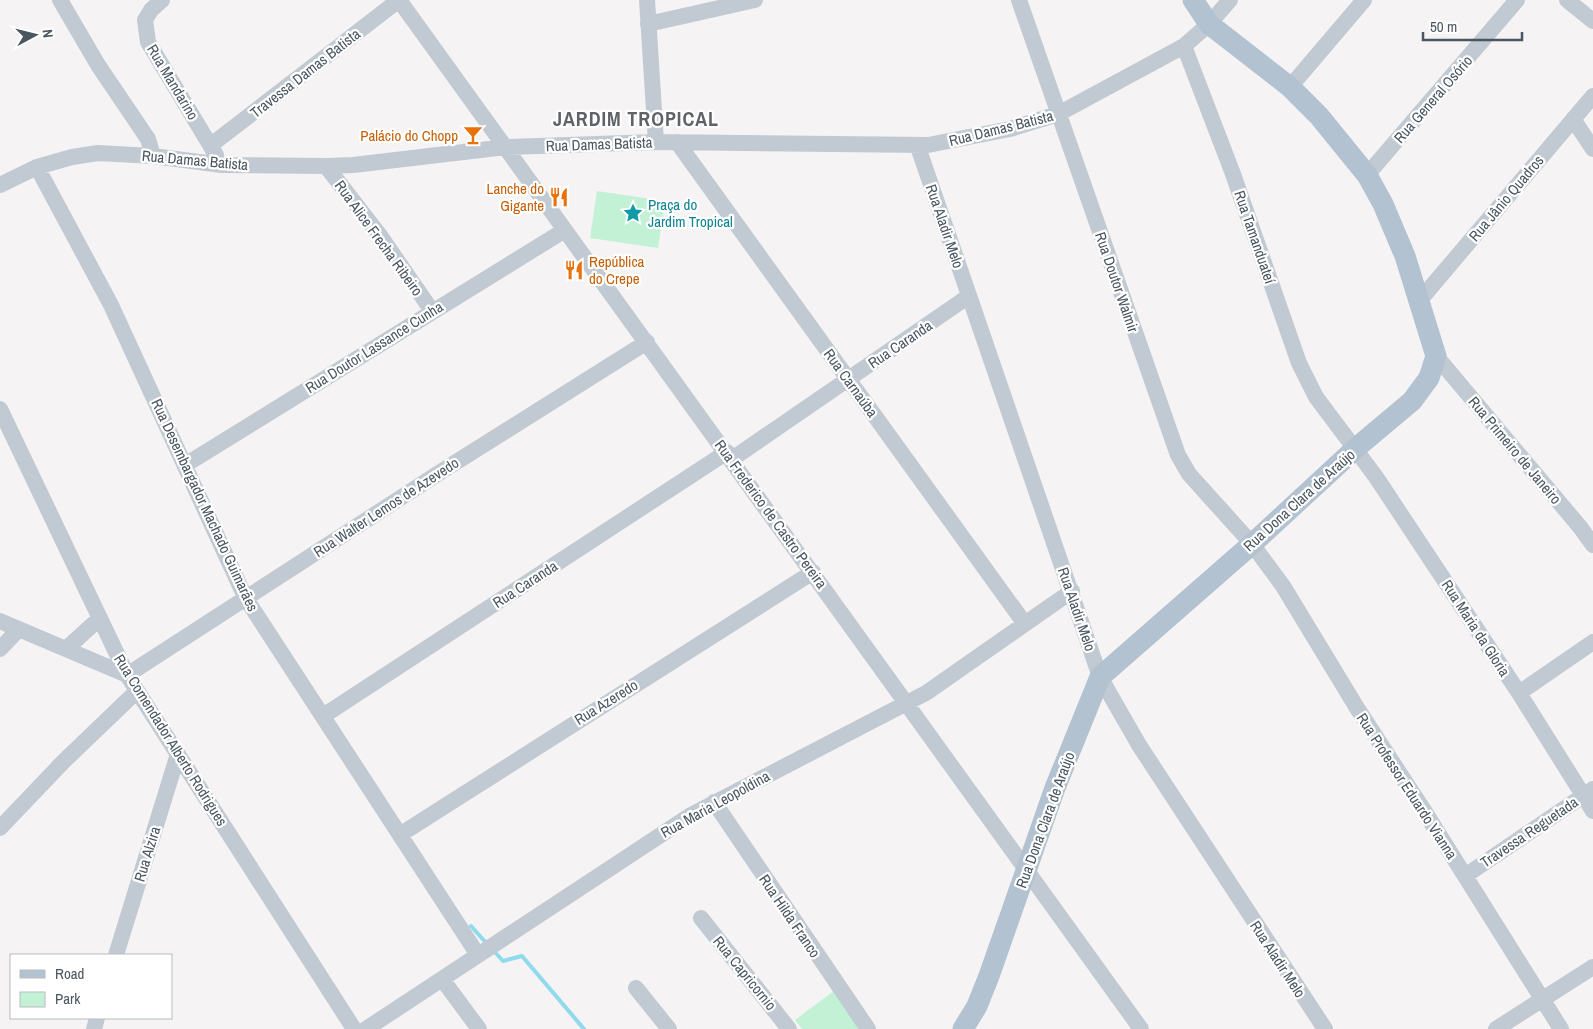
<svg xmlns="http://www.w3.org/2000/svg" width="1593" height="1029" font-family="'Archivo Narrow',sans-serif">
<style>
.green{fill:#c3f1d5}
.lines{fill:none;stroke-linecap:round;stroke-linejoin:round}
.stream{stroke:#90daee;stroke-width:4}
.minor{stroke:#c1cad2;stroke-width:16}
.major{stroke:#b3c2d1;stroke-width:21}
.labels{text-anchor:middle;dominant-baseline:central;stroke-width:4.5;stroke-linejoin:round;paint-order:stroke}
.street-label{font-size:15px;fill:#4a5661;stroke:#fff}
.food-label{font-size:15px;fill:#c56008;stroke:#fff;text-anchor:end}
.culture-label{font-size:15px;fill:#0d838f;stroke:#fff;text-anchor:start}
.district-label{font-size:20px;font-weight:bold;letter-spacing:1px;fill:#5f6368;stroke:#fff}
</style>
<rect width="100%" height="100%" fill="#f5f3f3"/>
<path class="green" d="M597 191 665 201 658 248 590 238Z
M835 990 861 1029H802L795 1020Z"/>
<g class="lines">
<path class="stream" d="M471 926 488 945
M493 950 503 961 522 956 584 1029"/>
<path class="minor" d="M60 0 98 65 148 139 153 156
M162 0 151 10 145 20 148 42 216 155
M647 0 656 142
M1019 0 1178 455 1189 474 1252 544 1283 586 1357 708 1423 809 1561 1029
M1567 0 1593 21
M648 24 755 0
M1184 46 1233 174 1299 363 1316 397 1376 477 1519 693 1593 811
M1290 87 1364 0
M1573 119 1593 149
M677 142 1025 624
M211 145 399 0 1141 1029
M918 147 1100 677 1139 745 1325 1029
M326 166 381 237 432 311
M37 167 111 305 245 597 478 955
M1367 175 1517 0
M0 185 37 167 72 157 98 153 153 156 222 165 326 166 353 165 506 147 656 142 928 145 1010 129 1058 114 1184 46 1209 24 1230 0
M1420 300 1593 96
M1436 356 1580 527 1593 545
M0 409 127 675 354 1029
M732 459 969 296
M185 465 565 230
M0 621 127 675
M0 649 19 629
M66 649 100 618
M127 675 442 471 647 342
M1519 693 1593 642
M323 716 727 452
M714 802 868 1029
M0 828 64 761 137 691
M401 834 813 572
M1465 876 1593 789
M701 918 789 1029
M116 955 178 754
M442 979 479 1029
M636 988 669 1029
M94 1029 97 1018
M366 1029 691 815 926 693 1072 591
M1496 1029 1593 967"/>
<path class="major" d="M963 1029 977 1006 989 976 1055 788 1100 677 1252 544 1356 448 1412 401 1429 378 1436 356 1405 256 1383 204 1367 175 1319 116 1290 87 1209 24 1193 0"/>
</g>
<defs>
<symbol id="bar-bare" viewBox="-9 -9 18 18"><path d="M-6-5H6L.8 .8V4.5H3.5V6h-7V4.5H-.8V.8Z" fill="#e8710a" stroke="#fff" stroke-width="2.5" paint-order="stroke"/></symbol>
<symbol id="restaurant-bare" viewBox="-9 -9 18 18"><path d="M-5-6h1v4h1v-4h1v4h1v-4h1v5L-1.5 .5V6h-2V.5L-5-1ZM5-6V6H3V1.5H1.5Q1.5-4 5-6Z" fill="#e8710a" stroke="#fff" stroke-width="2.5" paint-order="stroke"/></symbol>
<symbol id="sight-bare" viewBox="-9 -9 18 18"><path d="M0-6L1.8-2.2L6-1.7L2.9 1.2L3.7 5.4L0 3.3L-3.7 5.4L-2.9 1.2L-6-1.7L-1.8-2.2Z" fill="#0f9aa8" stroke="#fff" stroke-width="2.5" paint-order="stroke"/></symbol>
</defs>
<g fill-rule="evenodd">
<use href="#bar-bare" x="459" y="121" width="28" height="28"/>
<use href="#restaurant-bare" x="545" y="183" width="28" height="28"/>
<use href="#sight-bare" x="619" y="199" width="28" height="28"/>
<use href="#restaurant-bare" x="560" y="256" width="28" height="28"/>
</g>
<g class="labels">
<g class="street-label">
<text transform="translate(305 73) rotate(-38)">Travessa Damas Batista</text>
<text transform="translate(173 82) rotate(59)">Rua Mandarino</text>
<text transform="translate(1433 99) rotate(-49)">Rua General Osório</text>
<text transform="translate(1001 128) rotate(-14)">Rua Damas Batista</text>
<text transform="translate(599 144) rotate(-2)">Rua Damas Batista</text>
<text transform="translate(195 160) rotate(5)">Rua Damas Batista</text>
<text transform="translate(1506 198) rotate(-50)">Rua Jânio Quadros</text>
<text transform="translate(945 226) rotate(71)">Rua Aladir Melo</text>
<text transform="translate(1255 237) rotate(71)">Rua Tamanduateí</text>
<text transform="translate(379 238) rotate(54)">Rua Alice Frecha Ribeiro</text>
<text transform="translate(1117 282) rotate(71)">Rua Doutor Walmir</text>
<text transform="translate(900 344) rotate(-34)">Rua Caranda</text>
<text transform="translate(374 347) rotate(-32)">Rua Doutor Lassance Cunha</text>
<text transform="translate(851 383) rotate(54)">Rua Carnaúba</text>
<text transform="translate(1515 450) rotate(50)">Rua Primeiro de Janeiro</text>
<text transform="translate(1299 500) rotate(-42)">Rua Dona Clara de Araújo</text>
<text transform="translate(205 505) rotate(65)">Rua Desembargador Machado Guimarães</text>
<text transform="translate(386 507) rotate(-33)">Rua Walter Lemos de Azevedo</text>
<text transform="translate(771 514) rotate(54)">Rua Frederico de Castro Pereira</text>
<text transform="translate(525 584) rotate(-33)">Rua Caranda</text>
<text transform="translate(1077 609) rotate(71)">Rua Aladir Melo</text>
<text transform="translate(1476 628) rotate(57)">Rua Maria da Gloria</text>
<text transform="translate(606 702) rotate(-32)">Rua Azeredo</text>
<text transform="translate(171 740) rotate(58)">Rua Comendador Alberto Rodrigues</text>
<text transform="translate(1407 786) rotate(57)">Rua Professor Eduardo Vianna</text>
<text transform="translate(715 804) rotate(-29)">Rua Maria Leopoldina</text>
<text transform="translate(1045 820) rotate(-70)">Rua Dona Clara de Araújo</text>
<text transform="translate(1529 832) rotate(-34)">Travessa Reguetada</text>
<text transform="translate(147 854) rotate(-73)">Rua Alzira</text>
<text transform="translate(790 916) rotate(56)">Rua Hilda Franco</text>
<text transform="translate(1278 959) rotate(57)">Rua Aladir Melo</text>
<text transform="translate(745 973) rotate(51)">Rua Capricornio</text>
</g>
<g class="food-label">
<text x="458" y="135">Palácio do Chopp</text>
<text x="544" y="188">Lanche do<tspan x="544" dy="17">Gigante</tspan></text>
<text x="589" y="261" text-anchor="start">República<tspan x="589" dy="17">do Crepe</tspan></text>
</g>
<g class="culture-label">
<text x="648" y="204">Praça do<tspan x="648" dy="17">Jardim Tropical</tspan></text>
</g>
<g class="district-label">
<text x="636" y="118">JARDIM TROPICAL</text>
</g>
</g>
<rect x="10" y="954" width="162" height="65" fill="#ffffff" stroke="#b7bbc0"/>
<rect x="20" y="970" width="25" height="8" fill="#b3c2d1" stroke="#b7bbc0"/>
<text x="55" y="979" font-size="15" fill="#4a5661">Road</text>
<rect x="20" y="992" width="25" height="15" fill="#c3f1d5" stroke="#b7bbc0"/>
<text x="55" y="1004" font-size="15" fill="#4a5661">Park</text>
<g transform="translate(35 35) rotate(83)" stroke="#ffffff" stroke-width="4" paint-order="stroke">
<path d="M0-4L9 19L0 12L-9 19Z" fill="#4a5661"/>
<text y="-8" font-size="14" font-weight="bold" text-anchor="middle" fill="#4a5661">N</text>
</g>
<path d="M1423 32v8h99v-8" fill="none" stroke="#4a5661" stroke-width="2.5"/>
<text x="1430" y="32" font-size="15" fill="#4a5661" stroke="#ffffff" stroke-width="4" paint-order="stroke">50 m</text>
</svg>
